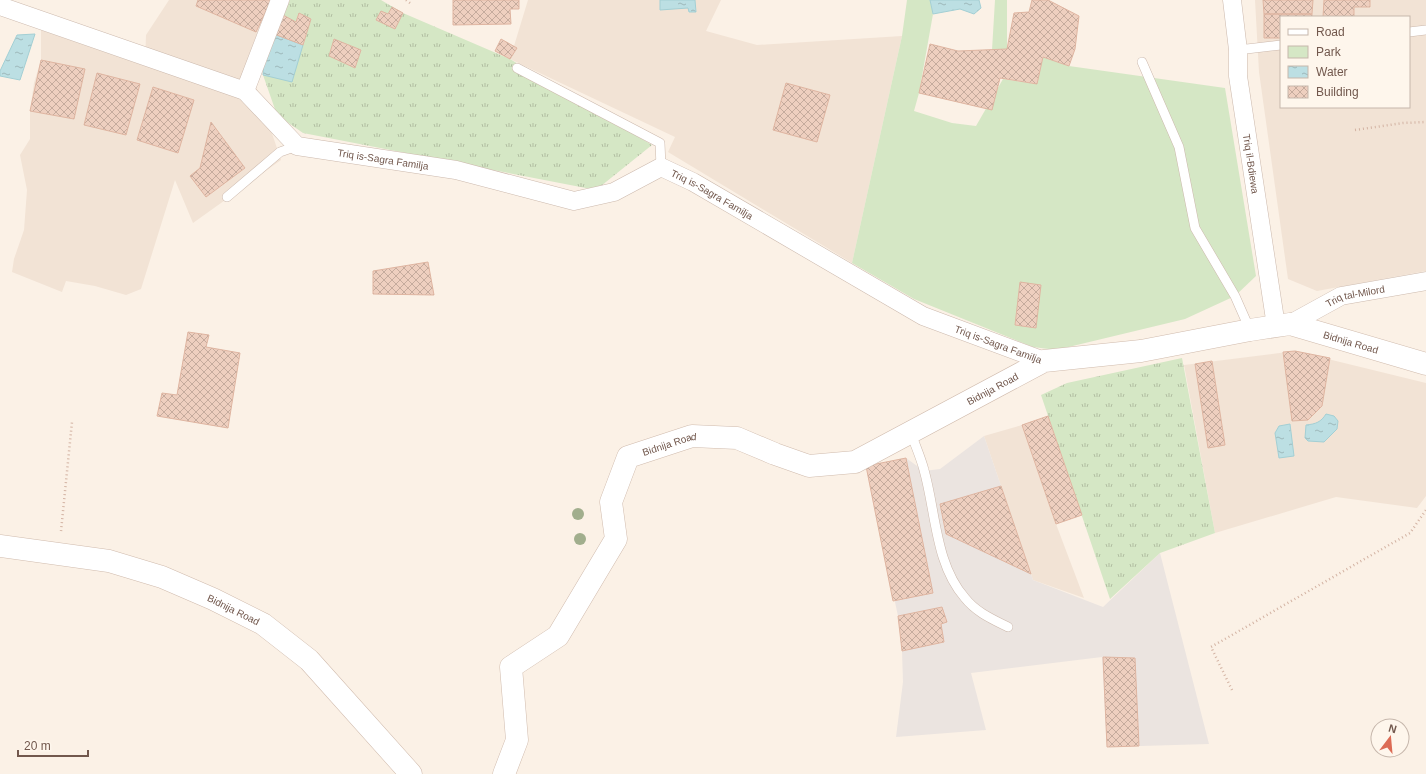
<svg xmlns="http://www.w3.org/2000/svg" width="1426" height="774" font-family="Arial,sans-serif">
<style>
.residential{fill:#f2e3d5;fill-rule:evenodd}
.industrial{fill:#ebe4e0}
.grass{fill:url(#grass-tufts)}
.green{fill:#d5e7c5}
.water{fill:url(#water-ripples);stroke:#a3cfd4}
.building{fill:url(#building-cross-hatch);stroke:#dfb5a1}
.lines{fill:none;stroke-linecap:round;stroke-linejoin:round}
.lane-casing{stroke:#ccb9ad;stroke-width:10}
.street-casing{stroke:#ccb9ad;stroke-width:19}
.secondary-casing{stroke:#d0bbad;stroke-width:23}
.path{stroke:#d3b3a3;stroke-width:2.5;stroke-dasharray:1 3;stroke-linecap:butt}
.lane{stroke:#fff;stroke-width:9}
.street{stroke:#fff;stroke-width:18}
.secondary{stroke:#fff;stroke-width:22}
.tree{fill:#a1ae8d}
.labels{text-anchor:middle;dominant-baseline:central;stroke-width:3;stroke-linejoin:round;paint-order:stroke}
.street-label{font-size:10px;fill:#72584d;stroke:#fef6ec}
</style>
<defs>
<pattern id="grass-tufts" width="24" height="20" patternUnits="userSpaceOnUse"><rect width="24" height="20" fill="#d5e7c5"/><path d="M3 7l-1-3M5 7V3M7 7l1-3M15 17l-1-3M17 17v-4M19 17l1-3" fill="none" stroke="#b1bea2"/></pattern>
<pattern id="water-ripples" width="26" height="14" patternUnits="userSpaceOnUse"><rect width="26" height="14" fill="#bcdfe3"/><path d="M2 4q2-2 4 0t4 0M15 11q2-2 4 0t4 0" fill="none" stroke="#9db8ba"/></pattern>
<pattern id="building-cross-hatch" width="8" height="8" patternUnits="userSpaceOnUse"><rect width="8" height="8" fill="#eecfbf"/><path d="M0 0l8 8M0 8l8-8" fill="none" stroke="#c5ab9d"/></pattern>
</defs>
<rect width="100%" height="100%" fill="#fbf1e6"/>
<path class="residential" d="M169 0H270L247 60 281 160 193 223 175 180 141 289 126 295 95 286 66 281 62 292 12 272 14 259 24 230 27 190 20 155 30 139V111L34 83 41 60V30L145 66 146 35Z
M528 0H721L706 31 757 45 902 36 852 263 668 152 675 137 510 59Z
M1255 0H1426V271L1317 291 1288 279 1259 72ZM1281 17H1409V107H1281Z
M1295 351 1426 383V496L1417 508 1336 497 1215 533 1184 365Z
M1022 425 1056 524 1084 598 1033 580 984 436Z"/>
<path class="industrial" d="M984 436 1033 580 1103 607 1160 553 1209 744 1107 747 1102 657 971 673 986 730 896 737 903 682 902 651 898 616 866 466 906 458 924 471 940 469Z"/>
<path class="grass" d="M290 0H381L403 13 510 59 652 145 596 190 303 133 277 115 263 75 264 53Z
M1182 358 1215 533 1160 553 1110 599 1041 395 1067 383Z"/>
<path class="green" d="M907 0H930L933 14 919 93 914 111 952 123 976 126 1003 79 1037 84 1043 57 1069 66 1225 88 1256 276 1235 296 1185 319 1056 350 1033 347 914 299 852 263 902 36Z
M995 0H1007V49L992 50Z"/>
<path class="water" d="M660 0H695L696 12H689L688 8 660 10Z
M930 0H979L981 8 974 14 960 9 933 14Z
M35 34 20 80 0 76V71L17 35Z
M274 34 303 45 292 82 263 75 264 53Z
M1326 414 1334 416 1338 421 1337 429 1324 442 1308 441 1305 438 1306 425C1316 424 1321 422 1326 414Z
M1290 424 1294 456 1279 458 1275 433 1279 426Z"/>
<path class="building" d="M198 0H271L256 32 196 6Z
M453 0H519V9H510L511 24 453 25Z
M1032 0H1048L1079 16 1075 49 1069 66 1043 57 1037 84 1000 78 992 110 919 93 930 44 958 51 1007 49 1014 13 1029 12Z
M1263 0H1313L1312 14H1264Z
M1324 0H1370V7H1354V17H1323Z
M392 7 403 13 395 29 376 20 381 11 388 14Z
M299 13 311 19 303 45 274 34 283 15 296 22Z
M1264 14H1312V17H1281V38H1264Z
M334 39 361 50 355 68 329 56Z
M501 39 517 48 510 59 495 51Z
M41 60 85 69 74 119 30 111Z
M97 73 140 84 126 135 84 125Z
M786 83 830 95 817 142 773 130Z
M153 87 194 100 178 153 137 140Z
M211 122 245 168 206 197 190 176 200 168Z
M428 262 434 295 373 294V271Z
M1020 282 1041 285 1036 328 1015 325Z
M188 332 209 335 206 347 240 353 228 428 157 416 162 393 177 395Z
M1295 351 1330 358 1322 406 1308 420 1292 421 1283 352Z
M1212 361 1225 445 1208 448 1195 364Z
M1048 416 1082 515 1056 524 1022 425Z
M906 458 933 593 893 601 866 466Z
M1001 486 1031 574 946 534 940 504Z
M942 607 947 622 941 624 944 642 902 651 898 616Z
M1103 657 1135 658 1139 746 1107 747Z"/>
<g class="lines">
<defs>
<path id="lane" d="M1409 32 1426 30
M1238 50 1281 45
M1142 62 1179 147 1195 228 1235 296 1250 330
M517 68 660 143 661 167
M227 197 280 152 297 146
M911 433C915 445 921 458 924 470 936 512 935 564 965 598 976 612 992 619 1008 627"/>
<g id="street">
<path id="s1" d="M1232 0 1238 50V76L1276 326"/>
<path id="s2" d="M0 6 245 91 297 146 456 170 574 201 614 192 661 167 693 182 923 316 1044 361"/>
<path d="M245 91 280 0"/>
<path id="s3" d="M1290 324 1341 296 1426 281"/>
</g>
<g id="secondary">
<path id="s4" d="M0 546 109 561 162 577 213 599 263 624 309 660 411 774"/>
<path id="s5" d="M504 774 517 740 511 667 558 636 616 539 611 502 628 457 692 436 737 438 775 454 809 466 855 462 1044 361 1141 351 1250 330 1290 324 1426 364"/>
</g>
</defs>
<use href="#lane" class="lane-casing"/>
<use href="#street" class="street-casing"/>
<use href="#secondary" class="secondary-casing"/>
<path class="path" d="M406 0 410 3
M1355 130 1403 123 1426 122
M61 531 72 422
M1232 690 1211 647 1410 533 1426 510"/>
<use href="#lane" class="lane"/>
<use href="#street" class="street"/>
<use href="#secondary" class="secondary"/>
</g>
<g class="tree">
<circle cx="578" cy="514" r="6"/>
<circle cx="580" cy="539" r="6"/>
</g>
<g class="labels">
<g class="street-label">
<text stroke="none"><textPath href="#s2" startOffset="422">Triq is-Sagra Familja</textPath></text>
<text stroke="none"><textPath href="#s1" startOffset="165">Triq il-Bdiewa</textPath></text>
<text stroke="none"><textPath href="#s2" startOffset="770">Triq is-Sagra Familja</textPath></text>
<text stroke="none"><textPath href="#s3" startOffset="72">Triq tal-Milord</textPath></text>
<text stroke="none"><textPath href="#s5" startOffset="1127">Bidnija Road</textPath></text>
<text stroke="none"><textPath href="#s2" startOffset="1094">Triq is-Sagra Familja</textPath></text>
<text stroke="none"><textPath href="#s5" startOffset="756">Bidnija Road</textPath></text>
<text stroke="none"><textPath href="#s5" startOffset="408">Bidnija Road</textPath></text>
<text stroke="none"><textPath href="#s4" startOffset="244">Bidnija Road</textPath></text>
</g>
</g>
<rect x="1280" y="16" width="130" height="92" fill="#fef6ec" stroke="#c6b7ac"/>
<rect x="1288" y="29" width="20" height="6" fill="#ffffff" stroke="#c6b7ac"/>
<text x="1316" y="36" font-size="12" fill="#72584d">Road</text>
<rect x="1288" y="46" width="20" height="12" fill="#d5e7c5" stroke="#c6b7ac"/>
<text x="1316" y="56" font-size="12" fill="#72584d">Park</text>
<rect x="1288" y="66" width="20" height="12" fill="url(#water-ripples)" stroke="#c6b7ac"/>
<text x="1316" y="76" font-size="12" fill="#72584d">Water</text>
<rect x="1288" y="86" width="20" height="12" fill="url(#building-cross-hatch)" stroke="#c6b7ac"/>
<text x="1316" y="96" font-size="12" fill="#72584d">Building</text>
<g transform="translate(1390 738) rotate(16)"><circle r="19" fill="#fef6ec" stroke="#c6b7ac"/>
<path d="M0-3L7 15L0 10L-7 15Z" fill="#dc6b54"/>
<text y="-6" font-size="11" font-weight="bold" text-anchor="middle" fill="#72584d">N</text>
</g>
<path d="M18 750v6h70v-6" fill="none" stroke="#72584d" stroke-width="2"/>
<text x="24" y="750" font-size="12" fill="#72584d" stroke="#fef6ec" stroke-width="3" paint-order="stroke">20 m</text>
</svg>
